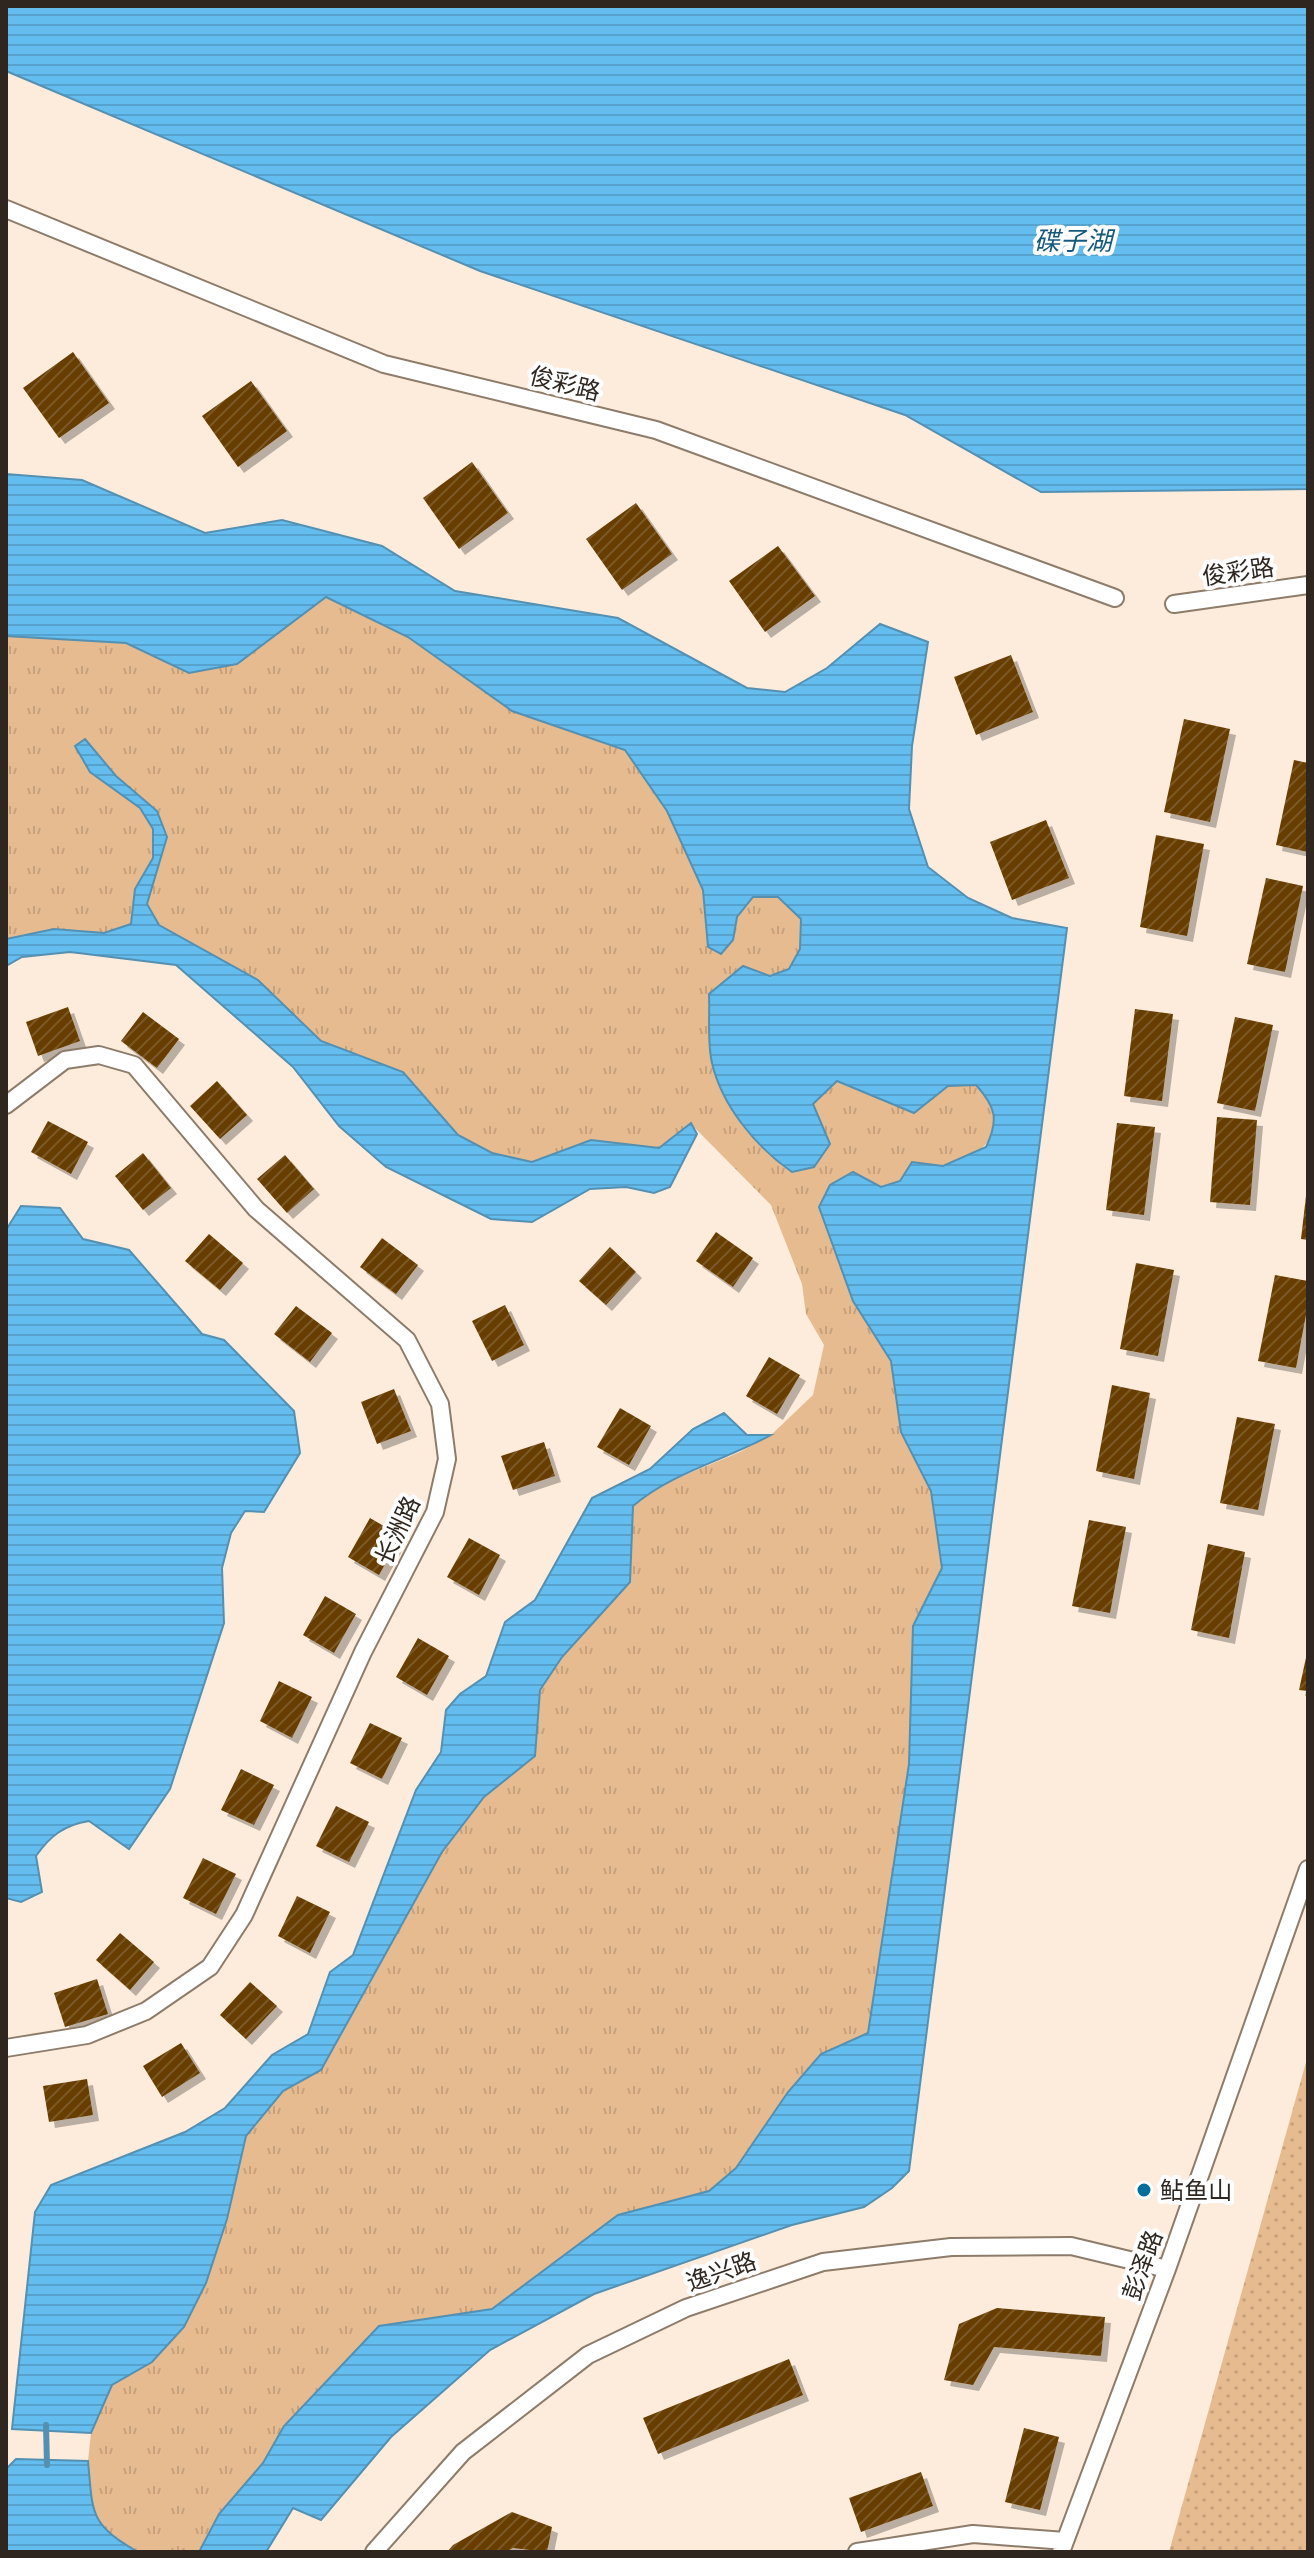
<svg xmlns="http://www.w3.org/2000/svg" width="1314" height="2558" font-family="'Public Sans','Noto Sans SC',sans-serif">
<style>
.grass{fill:url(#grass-tufts)}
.park{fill:url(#park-dots)}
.water{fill:url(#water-rules);stroke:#5490b1;stroke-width:2}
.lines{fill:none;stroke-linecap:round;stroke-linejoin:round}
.stream{stroke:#5490b1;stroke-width:6}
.building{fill:url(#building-hatch);filter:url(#shadow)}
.street-casing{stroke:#8e7c6a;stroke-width:20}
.street{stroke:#fff;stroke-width:16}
.poi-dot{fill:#056f9c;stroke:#fdfdfd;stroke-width:3}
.labels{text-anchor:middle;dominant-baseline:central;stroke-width:8;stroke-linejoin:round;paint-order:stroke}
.street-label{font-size:24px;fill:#2e261f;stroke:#fdfdfd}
.poi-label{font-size:24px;fill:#2e261f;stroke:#fdfdfd;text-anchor:start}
.water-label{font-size:26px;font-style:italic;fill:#155a7c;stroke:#fdfdfd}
</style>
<defs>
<pattern id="grass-tufts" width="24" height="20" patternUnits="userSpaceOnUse" patternTransform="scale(2)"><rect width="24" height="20" fill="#e6bb90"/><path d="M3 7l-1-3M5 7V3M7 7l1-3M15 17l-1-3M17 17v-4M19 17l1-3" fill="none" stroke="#c6a17c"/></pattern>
<pattern id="park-dots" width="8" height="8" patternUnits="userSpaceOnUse" patternTransform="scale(2)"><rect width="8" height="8" fill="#e6bb90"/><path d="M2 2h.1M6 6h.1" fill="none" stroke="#c6a17c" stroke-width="1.8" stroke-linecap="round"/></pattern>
<pattern id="water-rules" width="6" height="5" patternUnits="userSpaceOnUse" patternTransform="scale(2)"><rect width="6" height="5" fill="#64bdef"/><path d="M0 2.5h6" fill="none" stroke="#57a2cc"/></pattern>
<pattern id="building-hatch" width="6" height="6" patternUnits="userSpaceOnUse" patternTransform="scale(2)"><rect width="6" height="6" fill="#683e00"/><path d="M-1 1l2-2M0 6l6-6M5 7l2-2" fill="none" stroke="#7a5826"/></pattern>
<filter id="shadow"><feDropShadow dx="6" dy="6" stdDeviation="0" flood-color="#0004"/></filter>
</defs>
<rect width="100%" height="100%" fill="#fdecdc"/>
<path class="grass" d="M326 597 408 637 512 711 625 750 667 811 703 890 708 947 721 954 733 940 737 917 753 897H778L801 919 800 949 789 969 770 976 743 966 830 1144 813 1104 837 1081 914 1113 948 1086 976 1084C981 1090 990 1097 993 1104 1008 1137 972 1161 944 1165 935 1167 922 1163 912 1162L900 1181 881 1187 853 1172V1301L891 1361 901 1432 931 1491 942 1568 913 1626 909 1764 868 2033 821 2054 788 2092 736 2168 709 2191 618 2215 492 2309 379 2326 284 2426 263 2463 219 2514 199 2552H138L112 2538 93 2515 88 2461 91 2433 112 2385 152 2362 227 2219 246 2136 283 2091 321 2070 442 1852 484 1797 535 1756 540 1690 562 1657 629 1582 633 1506 656 1487 740 1452 771 1435 813 1395 824 1345 806 1314 802 1284 771 1205 691 1124 659 1148 591 1140 532 1162 492 1153 458 1135 403 1072 321 1041 258 980 159 925 147 904 167 837 157 811 116 776 86 739 89 772 140 808 153 829V858L135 889 131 924 104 933 54 929 6 939V636L126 643 189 673 237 664Z"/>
<path class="park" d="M1308 2055V2552H1169Z"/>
<path class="water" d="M6 6H1308V489L1041 492 905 415 480 271 6 71Z
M6 474 82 480 205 533 282 520 382 546 455 591 618 618 747 688 785 692 827 668 880 624 928 642 912 746 909 809 928 867 968 898 1012 918 1067 928 909 2171 892 2188 864 2207 792 2225 594 2294 490 2350 391 2437 321 2520 293 2508 266 2552H199L219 2514 263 2463 284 2426 379 2326 492 2309 618 2215 709 2191 736 2168 788 2092 821 2054 868 2033 909 1764 913 1626 942 1568 931 1491 901 1432 891 1361 853 1301 819 1207 830 1185 853 1172 881 1187 900 1181 912 1162 943 1166 986 1147C999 1120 996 1107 976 1085L948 1086 914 1113 837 1081 813 1104 830 1144 814 1167 792 1172C756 1147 722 1106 712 1063 707 1042 710 1015 709 994L743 966 770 976 789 969 800 949 801 919 778 897H753L737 917 733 940 721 954 708 947 703 890 667 811 625 750 512 711 408 637 326 597 237 664 189 673 126 643 6 636Z
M85 739 116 776 157 811 167 837 147 904 159 925 258 980 321 1041 403 1072 458 1135 492 1153 532 1162 591 1140 659 1148 691 1123 697 1134 670 1187 654 1193 626 1187 590 1189 532 1222 491 1219 386 1167 339 1126 293 1067 176 965 70 952 22 957 6 966V939L54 929 104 933 131 924 135 889 153 858V829L140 808 90 772 75 746Z
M21 1206 60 1208 83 1239 129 1250 202 1334 224 1340 294 1411 300 1453 264 1512 245 1511 231 1533 222 1568 224 1623 170 1789 129 1849 89 1821C64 1825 50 1836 36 1856L42 1892 21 1902 6 1898V1230Z
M724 1413 747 1435H771C726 1460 673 1472 633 1506L630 1582 562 1657 540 1690 535 1756 484 1797 442 1852 321 2070 283 2091 246 2136 227 2219 206 2283 184 2327 152 2362 112 2385 91 2433 12 2429 35 2212 51 2185 185 2132 225 2108 272 2055 308 2034 330 1972 353 1955 416 1790 441 1752 446 1710 460 1694 486 1676 505 1622 535 1600 592 1498 650 1469 693 1429Z
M16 2459 88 2461C93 2514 89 2524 138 2552H6V2469Z"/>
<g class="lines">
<path class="stream" d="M46 2425 47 2465"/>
</g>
<path class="building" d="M73 352 109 403 59 438 23 388Z
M251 381 287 431 238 467 202 416Z
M472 462 508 513 459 549 423 498Z
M636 503 672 554 622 590 586 539Z
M778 546 815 596 765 632 729 581Z
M1011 655 1033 712 976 735 954 677Z
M1184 719 1230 729 1210 822 1164 812Z
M1294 760 1308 763V852L1276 845Z
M1046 820 1069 878 1012 900 990 842Z
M1156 835 1204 844 1187 936 1140 927Z
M1266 878 1303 886 1285 972 1247 964Z
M68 1007 80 1041 38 1056 26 1022Z
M1135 1009 1173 1014 1162 1101 1124 1096Z
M143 1012 179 1039 157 1068 121 1041Z
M1235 1017 1273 1025 1255 1111 1217 1103Z
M217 1081 247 1115 220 1139 190 1106Z
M1217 1117 1257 1120 1250 1205 1210 1202Z
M48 1121 88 1142 71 1174 31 1152Z
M1117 1123 1155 1127 1144 1215 1106 1210Z
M143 1153 171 1188 143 1210 115 1176Z
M285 1155 314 1189 287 1213 257 1179Z
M1306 1196H1308V1240L1301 1239Z
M716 1232 753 1258 733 1287 696 1261Z
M209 1234 243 1263 220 1290 185 1261Z
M382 1238 418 1265 396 1294 360 1267Z
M610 1247 636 1272 606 1305 579 1281Z
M1136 1263 1174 1270 1158 1356 1120 1349Z
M1275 1275 1308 1281V1304L1296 1368 1258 1361Z
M505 1305 524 1345 492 1361 472 1321Z
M296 1306 332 1333 310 1362 274 1334Z
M769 1357 800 1375 777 1414 746 1396Z
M1112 1385 1150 1393 1134 1479 1096 1471Z
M394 1389 411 1431 377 1444 361 1402Z
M620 1408 651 1426 629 1465 597 1447Z
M1237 1417 1275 1424 1258 1510 1220 1503Z
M544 1442 555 1476 513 1490 501 1456Z
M370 1518 401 1536 379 1575 348 1557Z
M1089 1520 1126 1527 1110 1613 1072 1606Z
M469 1538 500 1555 479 1595 447 1577Z
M1208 1544 1245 1552 1229 1638 1191 1630Z
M325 1596 356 1614 334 1653 303 1635Z
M418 1638 449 1656 427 1695 396 1677Z
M1307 1653H1308V1691L1299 1690Z
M279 1681 312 1697 292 1738 260 1721Z
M370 1723 402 1738 382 1779 350 1763Z
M241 1769 274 1785 254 1825 221 1810Z
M336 1806 369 1822 349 1862 316 1846Z
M203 1858 236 1874 216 1914 183 1898Z
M297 1896 330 1912 310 1953 278 1936Z
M120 1933 154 1962 130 1990 96 1960Z
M97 1979 108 2014 65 2027 54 1993Z
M250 1982 277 2006 246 2039 220 2015Z
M181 2043 200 2073 162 2097 143 2066Z
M87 2079 93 2115 49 2122 43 2086Z
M997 2308 1105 2317 1101 2356 994 2347 973 2385 944 2380 959 2324Z
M789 2359 803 2395 658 2454 643 2418Z
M1024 2428 1059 2437 1040 2510 1005 2502Z
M921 2472 933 2506 861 2532 849 2498Z
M512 2512 552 2527 547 2552 513 2548 506 2552H447L453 2545Z"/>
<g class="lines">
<defs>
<path id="street" d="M6 209 384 364 656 430 1115 598
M1174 604 1308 585
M6 1105 65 1060 99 1055 134 1065 256 1209 407 1340 440 1404 447 1459 435 1512 363 1652 244 1915 210 1967 146 2011 87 2035 6 2048
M374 2552 463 2452 588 2355 686 2308 823 2262 951 2247 1071 2246 1167 2269
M857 2552 973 2534 1065 2541
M1061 2552 1167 2269 1308 1869"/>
</defs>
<use href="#street" class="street-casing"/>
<use href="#street" class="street"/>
</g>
<circle class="poi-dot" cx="1144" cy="2190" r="8"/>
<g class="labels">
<g class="street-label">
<text transform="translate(565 383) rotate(14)">俊彩路</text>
<text transform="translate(1238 571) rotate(-8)">俊彩路</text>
<text transform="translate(397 1530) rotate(-65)">长洲路</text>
<text transform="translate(1142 2265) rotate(-70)">彭泽路</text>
<text transform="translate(721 2271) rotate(-19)">逸兴路</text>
</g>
<g class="poi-label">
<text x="1160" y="2190">鲇鱼山</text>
</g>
<g class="water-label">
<text x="1073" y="240">碟子湖</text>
</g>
</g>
<rect width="1314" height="2558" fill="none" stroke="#2e261f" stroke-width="16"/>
</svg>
